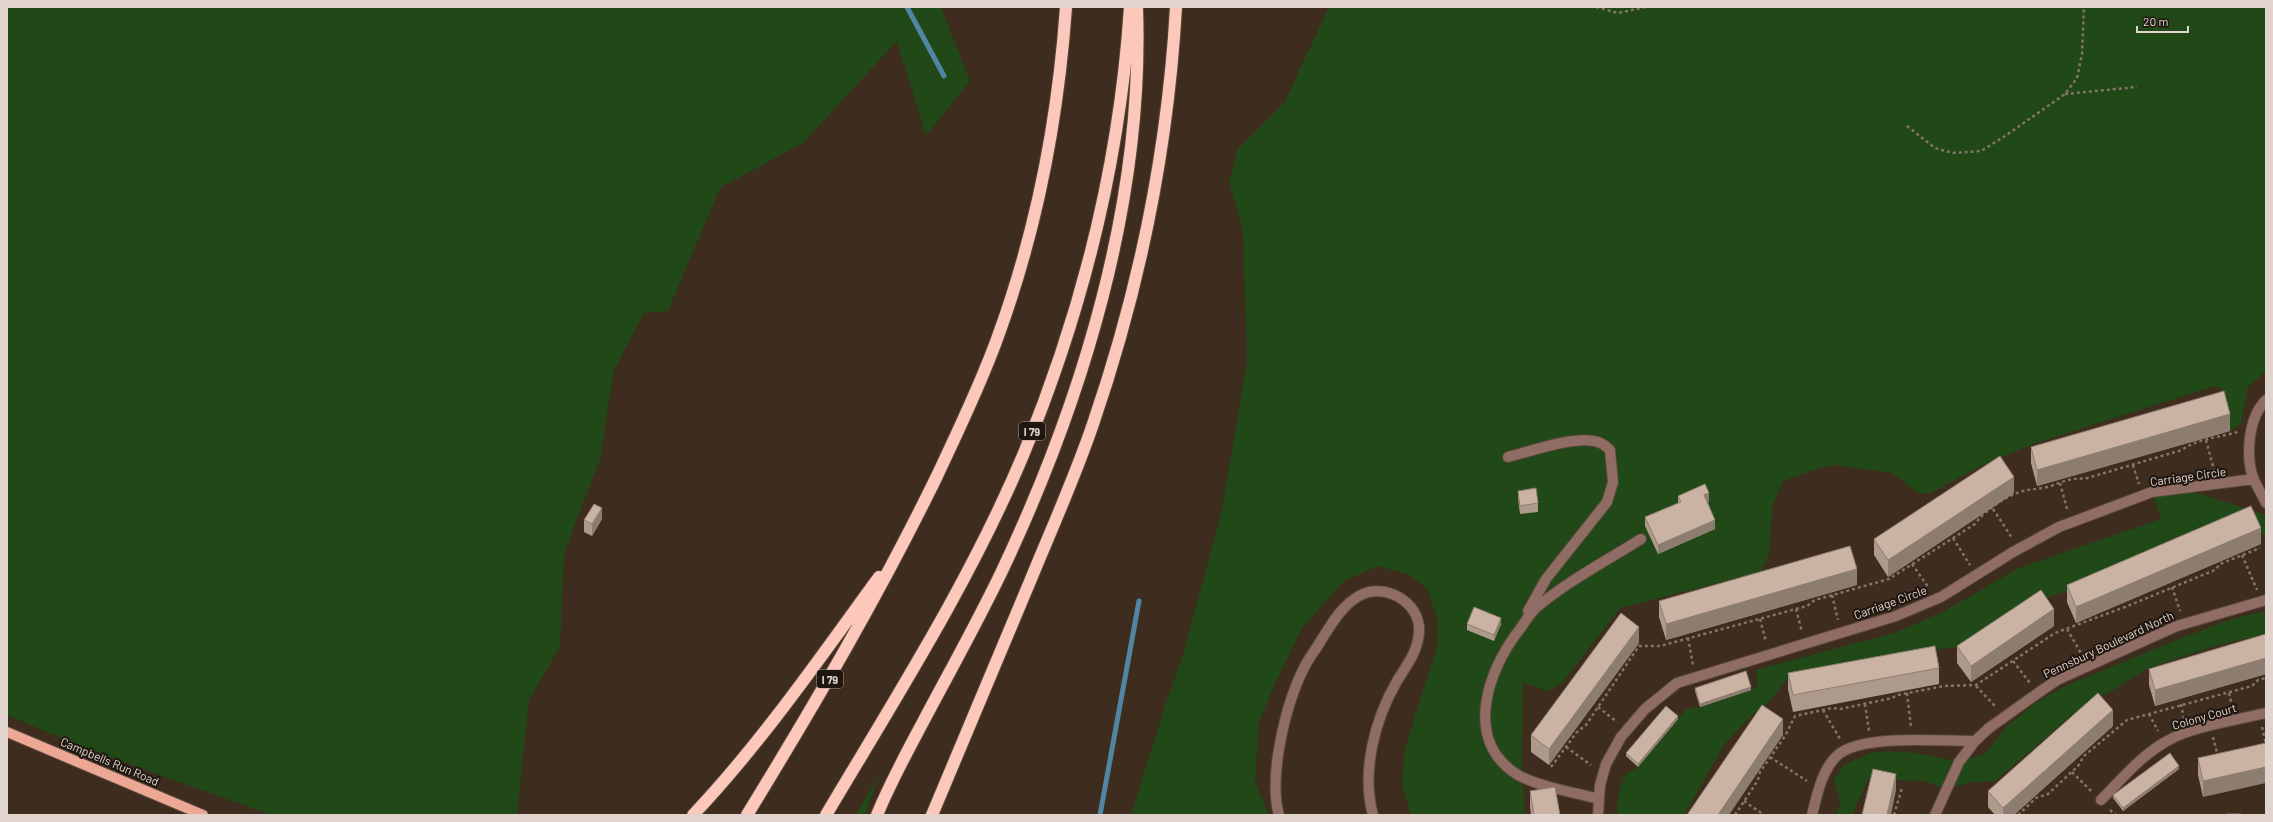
<svg xmlns="http://www.w3.org/2000/svg" width="2273" height="822" font-family="Barlow,sans-serif">
<style>
.green{fill:#214817}
.lines{fill:none;stroke-linecap:round;stroke-linejoin:round}
.stream{stroke:#5086a4;stroke-width:5}
.minor-casing{stroke:#58473a;stroke-width:12}
.major-casing{stroke:#58473a;stroke-width:12}
.highway-casing{stroke:#58473a;stroke-width:14}
.path{stroke:#837468;stroke-width:2.5;stroke-dasharray:3 3;stroke-linecap:butt}
.minor{stroke:#8f6c64;stroke-width:10}
.major{stroke:#eda795;stroke-width:10}
.highway{stroke:#fcc8bb;stroke-width:12}
.wall{fill:#ae9a8b}
.shaded-wall{fill:#8d7d71}
.building{fill:#cab3a2;stroke:#8d7d71}
.labels{text-anchor:middle;dominant-baseline:central;stroke-width:4;stroke-linejoin:round;paint-order:stroke}
.shield{fill:#1f1610;stroke:#a69b94;stroke-width:1}
.shield-label{font-size:11px;font-weight:bold;fill:#e0d4cc}
.street-label{font-size:12px;fill:#e0d4cc;stroke:#1f1610}
</style>
<rect width="100%" height="100%" fill="#3e2c1e"/>
<path class="green" d="M7 7H941L970 81 926 136 897 41 803 143 720 188 668 311 644 313 614 370 600 459 564 553 560 647 529 700 517 815H271L88 749 7 715Z
M1329 7H2266V371L2248 387 2241 424 2230 431 2224 408 2221 388 2215 386 2033 444 1979 467 1931 493H1918L1892 473 1835 465 1816 469 1783 481 1773 505 1769 555 1761 572 1620 608 1562 683 1547 691 1523 682 1522 776 1525 815H1411L1402 786 1405 748 1437 647V617L1427 589 1410 575 1378 566 1344 581 1302 628 1273 688 1259 722 1255 782 1269 815H1131L1163 712 1184 651 1221 514 1247 361 1243 232 1229 181 1238 149 1284 103Z
M2152 492 2197 493 2266 515V537L2251 523 2038 601 1968 646 1932 650 1787 679 1768 703 1752 715 1724 745 1684 815H1617L1618 795 1625 775 1638 767 1686 709 1700 707 1751 690 1758 685 1756 670 1894 633 1941 613 2019 568 2161 519Z
M2260 612H2266V634L2215 646 2146 669 2112 691 2093 700 2071 716 1995 781 1972 782 1946 790 1925 781 1868 779 1852 815H1836L1840 802 1834 779 1844 765 1870 753 1886 751 1917 753 1959 762 1985 754 2007 726 2034 704 2065 686 2174 641 2226 621Z
M879 776 865 815H855Z"/>
<g class="lines">
<path class="stream" d="M907 7 944 76
M1100 815 1139 601"/>
<defs>
<path id="minor" d="M2266 400C2248 418 2245 457 2254 480 2258 488 2262 495 2266 503
M1508 457C1532 451 1570 437 1594 441 1601 442 1605 445 1610 450L1613 482 1607 502 1546 579 1528 611
M1599 799C1576 793 1537 786 1518 775 1462 741 1488 669 1520 629 1525 622 1530 613 1537 607 1568 581 1606 561 1641 539
M2101 800C2122 779 2142 754 2169 740 2191 727 2240 719 2266 713
M1279 815C1268 776 1286 703 1304 668 1308 659 1315 651 1320 642 1331 625 1341 606 1359 596 1383 582 1421 601 1419 632 1418 651 1407 665 1397 681 1375 719 1361 771 1373 815
M1598 815 1600 785 1606 764 1621 737 1645 709 1677 683 1896 616 1941 597 2013 552 2059 527 2152 492 2254 479
M1812 815C1817 795 1822 768 1839 754 1864 734 1942 741 1975 741
M1935 815 1959 762 1975 741 1989 728 2038 693 2057 680 2177 626 2266 600"/>
<path id="major" d="M7 732 203 815"/>
<path id="highway" d="M693 815C762 742 819 659 879 577
M747 815C815 704 880 593 937 476 958 431 980 386 997 339 1036 233 1058 120 1066 7
M826 815C896 697 971 580 1024 453 1082 312 1120 160 1130 7
M877 815C890 783 907 752 923 722 949 673 977 623 1001 573 1083 400 1144 200 1137 8
M932 815C965 736 998 657 1031 579 1052 528 1075 477 1093 424 1139 290 1168 149 1176 7"/>
</defs>
<use href="#minor" class="minor-casing"/>
<use href="#major" class="major-casing"/>
<use href="#highway" class="highway-casing"/>
<path class="path" d="M1596 7 1618 13 1646 7
M2065 94 2137 87
M1907 126 1935 148 1953 153 1981 151 2005 136 2065 94 2077 78 2082 54 2084 7
M2206 440 2214 470
M2133 465 2139 484
M2060 483 2067 509
M1993 509 2012 538
M1953 538 1970 565
M2242 555 2257 590
M1912 564 1929 588
M2172 587 2180 611
M1832 595 1838 620
M1796 609 1802 632
M1760 619 1766 642
M2067 629 2082 655
M1688 638 1693 665
M2013 661 2030 683
M1976 686 1996 707
M1907 693 1911 727
M2229 693 2232 706
M1865 704 1869 731
M2181 704 2184 719
M1598 707 1617 722
M1823 710 1840 739
M2149 714 2158 731
M2262 727 2266 744
M2213 737 2218 757
M1566 747 1591 765
M1770 757 1807 781
M1551 767 1577 732 1586 725 1639 646H1660L1807 606 1815 600 1889 579 1975 524C1984 511 2007 495 2023 491 2031 489 2039 489 2048 487 2060 483 2071 477 2084 479L2182 450C2196 439 2220 437 2238 432
M2072 772 2091 791
M1744 801 1764 815
M2110 810 2116 815
M1735 815 1758 780 1760 772 1785 736 1795 716 1832 708 1840 709 1892 698 1898 695 1944 686 1976 685 2055 633 2125 607 2215 570 2220 564 2260 548
M1894 815 1902 788
M2018 815 2036 798 2048 794 2078 766 2084 756 2127 720 2252 686 2258 680 2266 678"/>
<use href="#minor" class="minor"/>
<use href="#major" class="major"/>
<use href="#highway" class="highway"/>
</g>
<path class="wall" d="M2230 431 2037 486 2031 463V447Z
M1518 491 1538 503V512L1520 514 1518 499Z
M2014 493 1888 577 1874 555V539Z
M1678 496 1709 502H1708L1715 529 1658 554 1645 526V517L1678 503Z
M602 519 592 536 584 532V520Z
M2261 544 2076 623 2067 602V585Z
M1857 585 1666 640 1659 617V601Z
M1467 624H1501L1494 641 1467 630Z
M2054 626 1971 682 1957 663V646Z
M2266 634V674L2155 706 2149 685V669Z
M1639 643 1549 765 1531 752V735Z
M1939 668V684L1793 712 1788 689V673Z
M1695 688 1751 690 1700 707 1695 691Z
M1678 719 1638 767 1626 756V753Z
M2113 726 2014 815H1995L1988 807V791Z
M2266 743 2203 797 2198 775V758Z
M2179 769 2123 811 2113 798V795Z
M1530 791 1560 815H1531L1530 807Z"/>
<path class="shaded-wall" d="M2230 414V431L2037 486V470Z
M2014 477V493L1888 577V560Z
M1709 493V502L1704 504V495Z
M602 508V519L592 536V524Z
M1715 520V529L1658 554V545Z
M2261 528V544L2076 623V607Z
M1857 569V585L1666 640V624Z
M2054 609V626L1971 682V666Z
M1501 618V624L1494 641V635Z
M1639 627V643L1549 765V749Z
M2266 658V674L2155 706V690Z
M1751 687V690L1700 707V704Z
M2113 710V726L2014 815H2003V808Z
M1678 716V719L1638 767V764Z
M1783 719V735L1729 815H1718Z
M2179 766V769L2123 811V808Z
M2266 767V783L2203 797V781Z
M1896 774V790L1891 815H1887Z"/>
<path class="building" d="M2224 391 2230 414 2037 470 2031 447Z
M2000 456 2014 477 1888 560 1874 539Z
M1705 484 1709 493 1704 495 1715 520 1658 545 1645 517 1681 502 1678 496Z
M1536 488 1538 503 1520 506 1518 491Z
M594 504 602 508 592 524 584 520Z
M2251 506 2261 528 2076 607 2067 585Z
M1850 546 1857 569 1666 624 1659 601Z
M2041 590 2054 609 1971 666 1957 646Z
M1474 607 1501 618 1494 635 1467 624Z
M1621 613 1639 627 1549 749 1531 735Z
M2266 634V658L2155 690 2149 669Z
M1935 646 1939 668 1793 695 1788 673Z
M1746 671 1751 687 1700 704 1695 688Z
M2098 693 2113 710 2003 808 1988 791Z
M1762 705 1783 719 1718 815H1687Z
M1666 706 1678 716 1638 764 1626 753Z
M2266 743V767L2203 781 2198 758Z
M2170 753 2179 766 2123 808 2113 795Z
M1873 769 1896 774 1887 815H1862Z
M1555 787 1560 815H1534L1530 791Z
M2226 814H2241V815H2226Z"/>
<g class="labels">
<g class="shield">
<rect x="1019" y="422" width="26" height="18" rx="3"/>
<rect x="817" y="670" width="26" height="18" rx="3"/>
</g>
<g class="shield-label">
<text x="1032" y="431">I 79</text>
<text x="830" y="679">I 79</text>
</g>
<g class="street-label">
<text transform="translate(2188 476) rotate(-8)">Carriage Circle</text>
<text transform="translate(1890 602) rotate(-20)">Carriage Circle</text>
<text transform="translate(2108 644) rotate(-25)">Pennsbury Boulevard North</text>
<text transform="translate(2204 716) rotate(-16)">Colony Court</text>
<text transform="translate(110 761) rotate(23)">Campbells Run Road</text>
</g>
</g>
<rect width="2273" height="822" fill="none" stroke="#e0d4cc" stroke-width="16"/>
<path d="M2137 26v6h51v-6" fill="none" stroke="#e0d4cc" stroke-width="2"/>
<text x="2143" y="26" font-size="12" fill="#e0d4cc" stroke="#1f1610" stroke-width="3" paint-order="stroke">20 m</text>
</svg>
